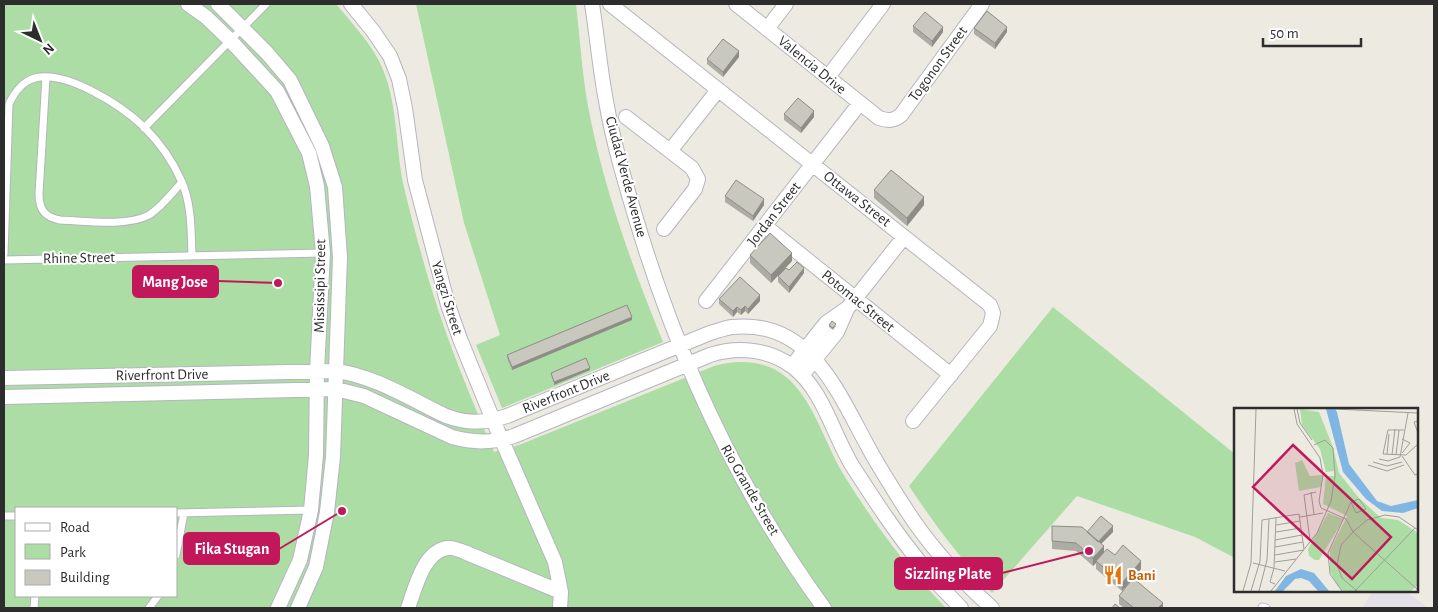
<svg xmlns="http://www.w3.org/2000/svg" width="1438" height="612" font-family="'Alegreya Sans',sans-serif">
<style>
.industrial{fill:#e3e1e7}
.green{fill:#acdda4;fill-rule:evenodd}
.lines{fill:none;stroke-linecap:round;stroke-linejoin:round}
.service-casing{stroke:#b5b5bf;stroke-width:9}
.minor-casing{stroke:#b5b5bf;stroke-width:16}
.service{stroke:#fff;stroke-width:7}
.minor{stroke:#fff;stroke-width:14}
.wall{fill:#adaca4}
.shaded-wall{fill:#8d8c86}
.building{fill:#c9c8bf;stroke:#8d8c86}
.labels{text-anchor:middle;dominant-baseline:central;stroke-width:4;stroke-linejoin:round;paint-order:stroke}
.street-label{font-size:15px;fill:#2d2d2d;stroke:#fff}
.food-label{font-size:15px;font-weight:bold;fill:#c56008;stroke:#fff;text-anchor:start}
.inset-road{fill:none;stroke:#a09e99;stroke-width:1}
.view{fill:#c2185b;fill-opacity:0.15;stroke:#c2185b;stroke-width:2.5}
.inset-edge{fill:none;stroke:#2d2d2d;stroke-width:2.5}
.leader{fill:none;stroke:#c2185b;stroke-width:2}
.callout-dot{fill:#c2185b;stroke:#fff;stroke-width:2}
.callout{fill:#c2185b;stroke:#c2185b;stroke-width:2}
.callout-label{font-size:16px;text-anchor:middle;font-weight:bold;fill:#fff}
</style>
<rect width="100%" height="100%" fill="#edeae1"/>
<path class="industrial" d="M1373 591H1406L1428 608H1362Z"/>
<path class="green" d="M4 4H336C351 22 368 40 379 61 398 98 395 143 403 183 409 209 416 235 423 260 441 326 467 389 494 452L519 445 714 366C739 359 766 360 786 377 813 399 825 443 842 472 872 521 906 567 946 608H4ZM16 508H176V596H16Z
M416 4H576C580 38 582 73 588 106 603 187 632 266 663 342L502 408 476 345 500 335 464 223Z
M1053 307 1235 454V558L1195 537 1077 496 992 593C961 559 934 524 909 486Z"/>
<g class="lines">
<defs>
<path id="service" d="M46 77 39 194C39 210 45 217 60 220 86 221 126 227 149 215 162 207 172 193 182 182
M144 128 266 4
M4 254 9 104C14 93 23 81 35 78 67 70 122 106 144 127 159 142 173 162 181 180 192 204 191 231 192 256
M4 260 323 253
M176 513 311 510
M4 516H16
M176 555 184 513
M1262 607 1266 608
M34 608 35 596
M149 608 158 596"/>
<path id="minor" d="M188 4 206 17 230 40 277 91 309 153 317 186 323 253 317 371 316 455 311 510 300 560 278 608
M218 4 267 53 290 80 322 146 335 187 340 257 333 457 327 512 316 567 298 608
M351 4 373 31 390 56 399 79 405 108 415 180 448 305 460 339 493 420 555 562 561 592 560 608
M592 4C597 36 600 69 606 101 613 142 625 182 637 222 679 362 738 490 824 608
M610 4 990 305 993 313 990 326 913 421
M736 4 879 118C888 121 894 121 901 115L982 4
M767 29 786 4
M828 77 883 4
M626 117 692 168 698 179 695 189 664 229
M670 151 718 90
M765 226 951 375
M706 301 860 103
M792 366 826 323 846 309
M802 375 837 332 847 309 904 237
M4 378 336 371C375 376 410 399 446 416 468 424 485 423 507 416L710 333C717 331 725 328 732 327 808 319 836 388 866 443 878 466 893 489 907 511 929 545 962 581 992 608
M4 397 336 389 364 396 452 437C474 443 492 443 514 436L710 355C738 346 769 349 793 367 824 391 833 435 853 467 875 501 897 535 923 566 934 581 948 594 961 608
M408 608C415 589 423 552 447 548 454 547 462 551 469 554L561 592"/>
</defs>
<use href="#service" class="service-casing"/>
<use href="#minor" class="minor-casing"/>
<use href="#service" class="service"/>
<use href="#minor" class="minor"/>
</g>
<path class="wall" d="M913 26 943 32 932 47 913 32Z
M974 28 1007 32 995 49 974 34Z
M739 57 723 77 707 64V59Z
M784 114 814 117 801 133 784 120Z
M874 190 924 205 907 226 874 198Z
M725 196 764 205 753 221 725 202Z
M750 255 792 261 771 283 750 263Z
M804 273 789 293 778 282V276Z
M719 299 760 301 748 314 745 311 741 315 737 312 733 317 719 304Z
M632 320 512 370 507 358V355Z
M829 325 836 326 833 330 829 327Z
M1052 526 1087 532H1113L1101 544 1104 552 1115 555 1141 569 1122 591 1096 569V563L1093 566 1076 551 1052 549Z
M1119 596 1163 608H1124L1119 604Z"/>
<path class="shaded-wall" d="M943 27V32L932 47V41Z
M1007 27V32L995 49V43Z
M739 51V57L723 77V72Z
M814 111V117L801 133V128Z
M924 197V205L907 226V218Z
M764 199V205L753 221V216Z
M792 253V261L771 283V275Z
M804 268V273L789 293V287Z
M760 295V301L748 314V309Z
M745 306V311L741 315V310Z
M737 307V312L733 317V311Z
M632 317V320L512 370V367Z
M590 368V370L554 385V382Z
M1113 526V532L1097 548V543Z
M1104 546V554L1096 561V563L1093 566V558Z
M1141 561V569L1122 591V583Z
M1163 603V608H1158Z"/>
<path class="building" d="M987 11 1007 27 995 43 974 28Z
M925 12 943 27 932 41 913 26Z
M723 39 739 51 723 72 707 59Z
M798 98 814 111 801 128 784 114Z
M891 170 924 197 907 218 874 190Z
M736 180 764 199 753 216 725 196Z
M770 233 792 253 771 275 750 255Z
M797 262 804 268 789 287 778 276 786 268 789 270Z
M740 277 760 295 748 309 745 306 741 310 737 307 733 311 719 299Z
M627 305 632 317 512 367 507 355Z
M832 321 836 324 833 328 829 325Z
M586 358 590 368 554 382 551 373Z
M1101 516 1113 526 1098 542 1087 532Z
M1052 526 1082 527 1104 546 1093 558 1076 543 1052 541Z
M1123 545 1141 561 1122 583 1096 561 1107 549 1115 555Z
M1133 578 1163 603 1158 608H1134L1119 596Z
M1115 604 1120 608H1112Z"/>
<defs>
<symbol id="restaurant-bare" viewBox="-9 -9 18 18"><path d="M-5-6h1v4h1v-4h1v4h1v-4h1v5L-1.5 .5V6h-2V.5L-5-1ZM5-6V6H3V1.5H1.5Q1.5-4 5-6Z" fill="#e8710a" stroke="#fff" stroke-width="2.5" paint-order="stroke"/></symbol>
</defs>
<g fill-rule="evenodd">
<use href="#restaurant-bare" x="1099" y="561" width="28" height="28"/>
</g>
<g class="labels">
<g class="street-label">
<text transform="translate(938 64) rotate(-54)">Togonon Street</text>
<text transform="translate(812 65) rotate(39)">Valencia Drive</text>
<text transform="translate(626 177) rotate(75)">Ciudad Verde Avenue</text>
<text transform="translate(857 199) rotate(38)">Ottawa Street</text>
<text transform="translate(774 214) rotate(-52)">Jordan Street</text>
<text transform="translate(79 258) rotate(-1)">Rhine Street</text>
<text transform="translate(320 286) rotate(-89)">Mississipi Street</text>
<text transform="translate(447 298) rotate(73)">Yangzi Street</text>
<text transform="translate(858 301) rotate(39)">Potomac Street</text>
<text transform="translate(162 375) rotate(-1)">Riverfront Drive</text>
<text transform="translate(566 392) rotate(-22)">Riverfront Drive</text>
<text transform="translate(750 490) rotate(60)">Rio Grande Street</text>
</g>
<g class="food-label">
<text x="1128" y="575">Bani</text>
</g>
</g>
<g transform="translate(1234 408)">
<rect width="184" height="184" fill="#edeae1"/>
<path d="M66 1 85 4 99 39 105 65 125 90 147 110 164 112 184 125V177L177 183H109L103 177 96 163V142L113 108 89 96 92 68H100V63L92 64 86 41 68 17ZM68 52 76 68 88 67 87 79 65 83 61 55ZM94 105 110 111 85 152H81L75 148 74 141Z" fill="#acdda4"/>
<path d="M92 1H101L103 4 115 56 143 93 157 98 184 92V100L169 105 148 103 132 91 109 64ZM67 161 80 165 95 183H84L75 173 67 170 61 171 49 183H41L52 168Z" fill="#80b6e3"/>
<path class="inset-road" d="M60 1 63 16 86 50 89 67 85 93 87 100 112 111 119 124 184 182M63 1 66 15 78 32M101 1 184 5M184 13 180 14 184 25M168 45 176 35 168 31M149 46 154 22H170M149 46 172 47 184 36M153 46 155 26M158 47 161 21M162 47 165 22M168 48 181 67 184 66M145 51 154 53 166 49 174 5M139 54 153 58 168 54M134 57 153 63 170 57M77 84 80 106M66 109 89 105M42 117 66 113M42 124 67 120M41 132 68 127M76 132 70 87 82 84M41 139 69 134M41 147 70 142M41 154 62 151M19 155 51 163M41 176 36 174 40 160 42 110M9 183 17 155 22 1M17 183 26 153 28 112 65 106 70 141M25 183 33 152 35 111M37 183 83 125 97 93 101 68 99 40 91 32 80 37M108 183 96 166 94 145 117 94 125 91 132 101 122 105 117 94M121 183 181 120M123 183 108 170 103 157 107 137 120 123 133 112 151 107 165 109 184 122"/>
<path class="view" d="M59 37 157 129 118 171 19 79Z"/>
<rect width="184" height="184" class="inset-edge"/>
</g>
<path class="leader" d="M278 283L218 281M342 511L279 549M1089 551L1002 573"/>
<g class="callout-dot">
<circle cx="278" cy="283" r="5"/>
<circle cx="342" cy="511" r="5"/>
<circle cx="1089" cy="551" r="5"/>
</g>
<g class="callout">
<rect x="133" y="266" width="85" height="31" rx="5"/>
<rect x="184" y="533" width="95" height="31" rx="5"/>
<rect x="895" y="558" width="107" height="31" rx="5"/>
</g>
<g class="callout-label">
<text x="175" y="287">Mang Jose</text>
<text x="232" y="554">Fika Stugan</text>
<text x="948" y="579">Sizzling Plate</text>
</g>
<rect width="1438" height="612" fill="none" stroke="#2d2d2d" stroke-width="10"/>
<rect x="15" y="507" width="162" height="90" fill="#ffffff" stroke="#ababab"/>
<rect x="25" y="523" width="25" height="8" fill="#ffffff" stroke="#ababab"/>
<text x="60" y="532" font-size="15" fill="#2d2d2d">Road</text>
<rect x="25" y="544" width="25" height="15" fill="#acdda4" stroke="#ababab"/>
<text x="60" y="557" font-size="15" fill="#2d2d2d">Park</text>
<rect x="25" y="570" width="25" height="15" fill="#c9c8bf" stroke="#ababab"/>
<text x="60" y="582" font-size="15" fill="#2d2d2d">Building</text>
<g transform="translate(40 40) rotate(137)" stroke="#ffffff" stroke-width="4" paint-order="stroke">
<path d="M0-4L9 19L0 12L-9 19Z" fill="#2d2d2d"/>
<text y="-8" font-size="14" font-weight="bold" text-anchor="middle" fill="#2d2d2d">N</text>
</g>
<path d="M1263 38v8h98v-8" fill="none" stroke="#2d2d2d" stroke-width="2.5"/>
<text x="1270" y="38" font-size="15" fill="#2d2d2d" stroke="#ffffff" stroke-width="4" paint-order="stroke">50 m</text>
</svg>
